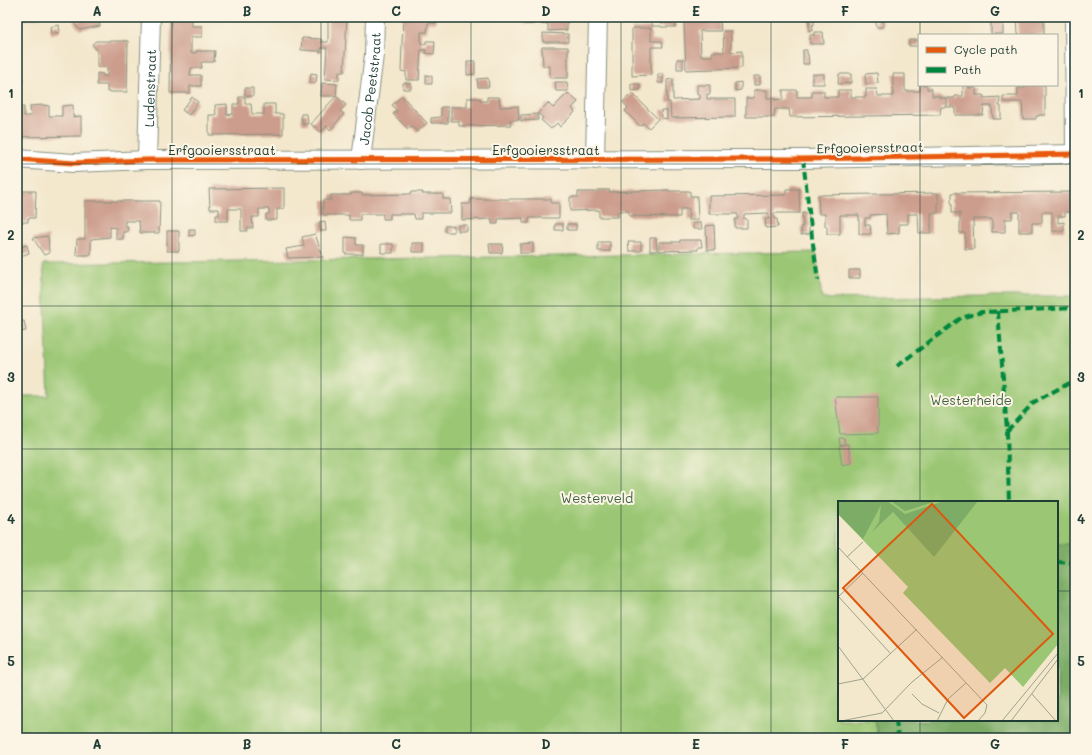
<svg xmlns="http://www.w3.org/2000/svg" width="1092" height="755" font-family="Mali,sans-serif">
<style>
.green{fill:#9bc775;stroke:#5d8254;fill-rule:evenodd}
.forest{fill:#7cac66;stroke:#4e744d}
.building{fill:#cc9d8d}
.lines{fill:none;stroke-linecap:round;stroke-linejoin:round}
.street-casing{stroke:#899280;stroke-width:20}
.street{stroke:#fff;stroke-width:18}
.quiet{stroke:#00873e;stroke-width:4;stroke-dasharray:8 4;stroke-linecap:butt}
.cycleway-casing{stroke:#fcf5e5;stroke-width:8}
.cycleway{stroke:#e8590c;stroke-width:5}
.grid{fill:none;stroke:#1f3d34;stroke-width:1;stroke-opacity:0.55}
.labels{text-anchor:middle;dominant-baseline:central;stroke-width:4;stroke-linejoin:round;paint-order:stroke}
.street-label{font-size:13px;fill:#1f3d34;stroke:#fcf5e5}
.park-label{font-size:13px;fill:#3e6044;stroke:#fcf5e5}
.inset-road{fill:none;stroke:#9ea38f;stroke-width:1}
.view{fill:#de580e;fill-opacity:0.15;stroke:#de580e;stroke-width:2}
.inset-edge{fill:none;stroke:#1f3d34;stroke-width:2}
.neatline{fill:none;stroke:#1f3d34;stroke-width:1.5}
.grid-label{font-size:13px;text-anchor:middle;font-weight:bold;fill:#1f3d34}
</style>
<rect width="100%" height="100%" fill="#fcf5e5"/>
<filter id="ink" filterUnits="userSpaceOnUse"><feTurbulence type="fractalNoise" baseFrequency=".025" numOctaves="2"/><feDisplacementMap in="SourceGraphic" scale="8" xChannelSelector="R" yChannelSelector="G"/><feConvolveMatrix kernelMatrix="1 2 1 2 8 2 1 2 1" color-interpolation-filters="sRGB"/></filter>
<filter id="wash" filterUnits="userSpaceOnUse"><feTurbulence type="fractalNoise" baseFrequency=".012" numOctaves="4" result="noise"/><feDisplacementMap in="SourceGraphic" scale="16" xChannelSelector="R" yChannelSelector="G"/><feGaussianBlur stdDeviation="0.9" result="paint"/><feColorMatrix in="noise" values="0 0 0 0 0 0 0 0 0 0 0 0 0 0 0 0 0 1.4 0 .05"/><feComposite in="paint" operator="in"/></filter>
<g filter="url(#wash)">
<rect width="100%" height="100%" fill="#f3e7cc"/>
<path class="green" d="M816 252 822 299 983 296H1075V738H17V396H49L43 264ZM839 502H1057V720H839Z"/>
<path class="forest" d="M1057 544H1075V738H878L875 720H1057Z"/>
<g id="blocks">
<path class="building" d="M17 17H40V18L17 21Z
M94 17H98L100 26 80 30 73 22Z
M171 17 192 18V26H202V37H191V53H196V51H215L214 62H201L202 68H191L190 75H201V86H190V93H170Z
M315 17H347L344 72H339V80L325 79 327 48H321V52H319V51L301 50 302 38 321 39V42H328V19H322L321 21 314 20Z
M403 17H436V23H428L427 32H421V44H426V41H435L434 54 425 53 426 50H421L419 80H406V72L401 71Z
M525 17H534V24H525Z
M540 17H567V30L548 31V24H541Z
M809 17H814V25H812L813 30 809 31Z
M876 17H883V27H876Z
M1001 17H1010V20H1003V34H991V20H1001Z
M1017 17H1044V35H1019V34H1018Z
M652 20H661V23L676 22V27H661V26H652Z
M720 20 721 31H700L701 56H712V52H724L723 31H731V52L742 51V68L686 70 684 21Z
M59 25 60 32 51 34 50 27Z
M632 28H651V41H662L663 47H651V75L632 76Z
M814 32H823L824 44H810V35H814Z
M543 33 568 34V42H543Z
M909 40H919V46H909Z
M96 41H128L127 92H107V85H97V73L103 74V76H107V67H97V50L92 44Z
M542 47H568V78H550V66H543Z
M803 50H807V54H808L809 64H803Z
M677 59H683V69H677Z
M467 61H475V74L467 75Z
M311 73 317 74 316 83H310Z
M877 73 878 83 866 84 865 74Z
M658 74H663V83H658Z
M812 74H824V84H812Z
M839 74H851V83L838 84Z
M893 74H905V91H920V85H927V89H932V96H940V98H946V107H941L940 115 790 117 789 109H775L774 117H746V98H754V90H767V98H775L774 100 783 99V90H797V97H812V91H824V97H838V90H851V97H866V89H877L878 96H893Z
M426 75 432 76V84H426Z
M18 76 23 80 17 86V77Z
M754 76H760V85H754Z
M488 78 489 87H478L477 79Z
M673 79V100L700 99V94H697V85H710V94H707V99H735V117L671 118 670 102H667V80Z
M555 82H567L568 91H556Z
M741 82V90L735 91V83Z
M322 83 337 84 336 96 346 105 340 111 344 114 330 130 327 126 321 132 311 124 336 96H321Z
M403 83H411V89H403Z
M631 84H640V90L631 91Z
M963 85H969V88H976V95H983L984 98 1000 97 999 106H1001V119H993L992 106H984L983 115H955V109H954V107H947V98H955V96H963Z
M1025 85H1045V115H1039V116H1036V119H1023L1022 102H1003V96H1018V88H1025Z
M245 88H253V96H245Z
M568 93 578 102 572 108 575 112 560 127 557 123 551 129 541 120 543 118 538 113 548 103 553 108Z
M632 93 658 119 649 128 643 123 640 126 625 111 628 108 623 102Z
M402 96 427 123 417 132 412 126 408 129 393 114 397 111 392 105Z
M192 97 198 102 189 115 182 110Z
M239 97H245V104H251L252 114H264V104H275V114H283V134L209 135V115H216L215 105 227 104V115L233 114V104H239Z
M487 97H499L500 107 518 106 519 120H510L511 125 461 126H459V121H451V107H467V98H480V101H487Z
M43 105 49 106V116H62V106L73 105V117L81 116V136L17 137V107H24V116H31L30 106Z
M441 107H448V123H431V118L441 117Z
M661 110H667V119L662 118Z
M301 114H307L308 124H302Z
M538 114V120L521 121V115Z
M284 188V209H277V220H266V214H269V209H259V217H252L253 228H247V231H241V209H228V221H216V215H219V209H210L209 189Z
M786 189H799L800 213H774V219H777L778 227 766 228 765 219H769L768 213 744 214V219H747V228H735V219H738V214H709V196L786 195Z
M598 190H610L609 192 634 191 669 190V191H690V196H697L698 220H688L689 209H680V217L629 216V211H618V217H599V210L570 211V197H578V192H598Z
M17 191H36L35 218H28V222H18Z
M411 192H423L422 194H443V199H450L451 213H421V219H415L414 214H390V219H383V214H360V220H349V215H323V200H331V195H351V193H362V195L411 194Z
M1075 192V212H1065V216H1058V223L1064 222V231H1052V212H1042V223H1032V232H1019V212H1012V219H1005V232H992V219H973L974 249H965V233H960V213H952V203L951 202V200L952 199V193Z
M938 193V199L939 200V203L938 202V213H931V233H919L918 214H908V224H899V233L887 234 886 214 870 215V218H865V225H870L871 234H859V215H840V234H827V226H825V214H819L818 195Z
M471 199H551V203H559V218H529V223H523V218L498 219V224H492V219L462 220V204H470Z
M85 201H160L159 233H140L139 221H125V226H128L127 232H123V239H116V228L110 227V237L91 239V255H76L77 239H85Z
M802 213H808L810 226H809V234L801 235V226H803Z
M325 221 326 231H320L319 222Z
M693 223H701L702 229H693Z
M555 224H563V230H555Z
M567 224H576V230H567Z
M458 225H467V231H458Z
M714 225 715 250H707L706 226Z
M445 226H454V232H445Z
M189 229H195V235L189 236Z
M167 231H179V251H167Z
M315 234 323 257 288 258 286 249 304 246 302 237Z
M48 236 49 253 44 255 33 238Z
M345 237 356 238V245H363V254H345Z
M650 238H656L657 251H650Z
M680 240H701L702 247H698V250L659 251V242H680Z
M598 242H610V251H598Z
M628 242H641V251H629Z
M412 243H424V252H412Z
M533 243V253H520V244Z
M381 244H393V253H381Z
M489 244H503L502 253H490Z
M27 245 29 253 21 256 18 247Z
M849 270H860V278H849Z
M17 321H24L26 331 17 332Z
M835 397H878V433L840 434Z
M839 438H844L845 444 840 445Z
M848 444 851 463 842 465 839 446Z"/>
</g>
</g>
<g filter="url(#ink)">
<use href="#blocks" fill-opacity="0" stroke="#899280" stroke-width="1"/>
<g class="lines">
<defs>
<g id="street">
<path d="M1074 17 1075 148"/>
<path d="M17 159 74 163 147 160 803 159 1075 154"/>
<path id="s1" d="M147 160 151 17"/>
<path id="s2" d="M361 160 374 55 375 17"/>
<path d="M595 160 598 17"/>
</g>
</defs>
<use href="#street" class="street-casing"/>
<use href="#street" class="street"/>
<path class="quiet" d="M803 159 812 237 818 280
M998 311 1007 431 1009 502
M897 366 961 318 982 312 1075 308
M1007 431 1034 402 1075 380
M1057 562 1075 563
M896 720 898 738"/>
<defs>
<path id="cycleway" d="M17 159 74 163 147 160 803 159 1075 154"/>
</defs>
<use href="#cycleway" class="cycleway-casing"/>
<use href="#cycleway" class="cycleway"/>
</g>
</g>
<path class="grid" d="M172 17V738M321 17V738M471 17V738M621 17V738M771 17V738M920 17V35M920 85V502M17 164H1075M17 306H1075M17 449H1075M17 591H839M1057 591H1075M920 720V738"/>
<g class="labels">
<g class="street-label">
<text stroke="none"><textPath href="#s1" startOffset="72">Ludenstraat</textPath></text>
<text stroke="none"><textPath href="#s2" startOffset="72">Jacob Peetstraat</textPath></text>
<text transform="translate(870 147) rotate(-1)">Erfgooiersstraat</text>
<text x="222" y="149">Erfgooiersstraat</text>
<text x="546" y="149">Erfgooiersstraat</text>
</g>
<g class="park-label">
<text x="971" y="399">Westerheide</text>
<text x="597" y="497">Westerveld</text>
</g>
</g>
<g transform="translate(838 501)">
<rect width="220" height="220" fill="#f3e7cc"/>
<path d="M0 0H220V143L185 186 167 167 152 182 65 92 70 86 0 13Z" fill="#9bc775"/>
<path d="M0 0H49L67 13 106 0H140L96 56 55 11 34 31 41 21 43 4 25 38 0 13ZM53 0H99L67 10Z" fill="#7cac66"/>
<path class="inset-road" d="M0 46 149 204 147 212 140 220M9 56 25 41M0 95 52 152M0 96 25 72M0 145 56 220M0 183 25 178 79 128M74 193 84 203 101 212M194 193 218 220M3 220 44 212 74 181 105 156M99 220 110 198 128 182M164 220 220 152M173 220 220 158"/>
<path class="view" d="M94 3 215 133 126 217 5 87Z"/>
<rect width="220" height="220" class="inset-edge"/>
</g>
<rect width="1092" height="755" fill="none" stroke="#fcf5e5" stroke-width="44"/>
<rect x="918" y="34" width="140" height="52" fill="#fcf5e5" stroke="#a4ab9e"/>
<rect x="926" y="47" width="20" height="6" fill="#e8590c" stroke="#a4ab9e"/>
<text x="954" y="54" font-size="12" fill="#1f3d34">Cycle path</text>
<rect x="926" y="67" width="20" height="6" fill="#00873e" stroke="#a4ab9e"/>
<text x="954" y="74" font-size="12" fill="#1f3d34">Path</text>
<rect x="22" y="22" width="1048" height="711" class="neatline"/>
<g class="grid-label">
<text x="97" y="16">A</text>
<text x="247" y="16">B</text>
<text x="396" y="16">C</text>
<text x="546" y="16">D</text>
<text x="696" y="16">E</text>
<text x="845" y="16">F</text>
<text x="995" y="16">G</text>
<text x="11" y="98">1</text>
<text x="1081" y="98">1</text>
<text x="11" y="240">2</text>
<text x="1081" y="240">2</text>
<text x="11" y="382">3</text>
<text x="1081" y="382">3</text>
<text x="11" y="524">4</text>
<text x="1081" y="524">4</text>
<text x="11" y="666">5</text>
<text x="1081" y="666">5</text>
<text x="97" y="749">A</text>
<text x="247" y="749">B</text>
<text x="396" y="749">C</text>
<text x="546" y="749">D</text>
<text x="696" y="749">E</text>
<text x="845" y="749">F</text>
<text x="995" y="749">G</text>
</g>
</svg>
